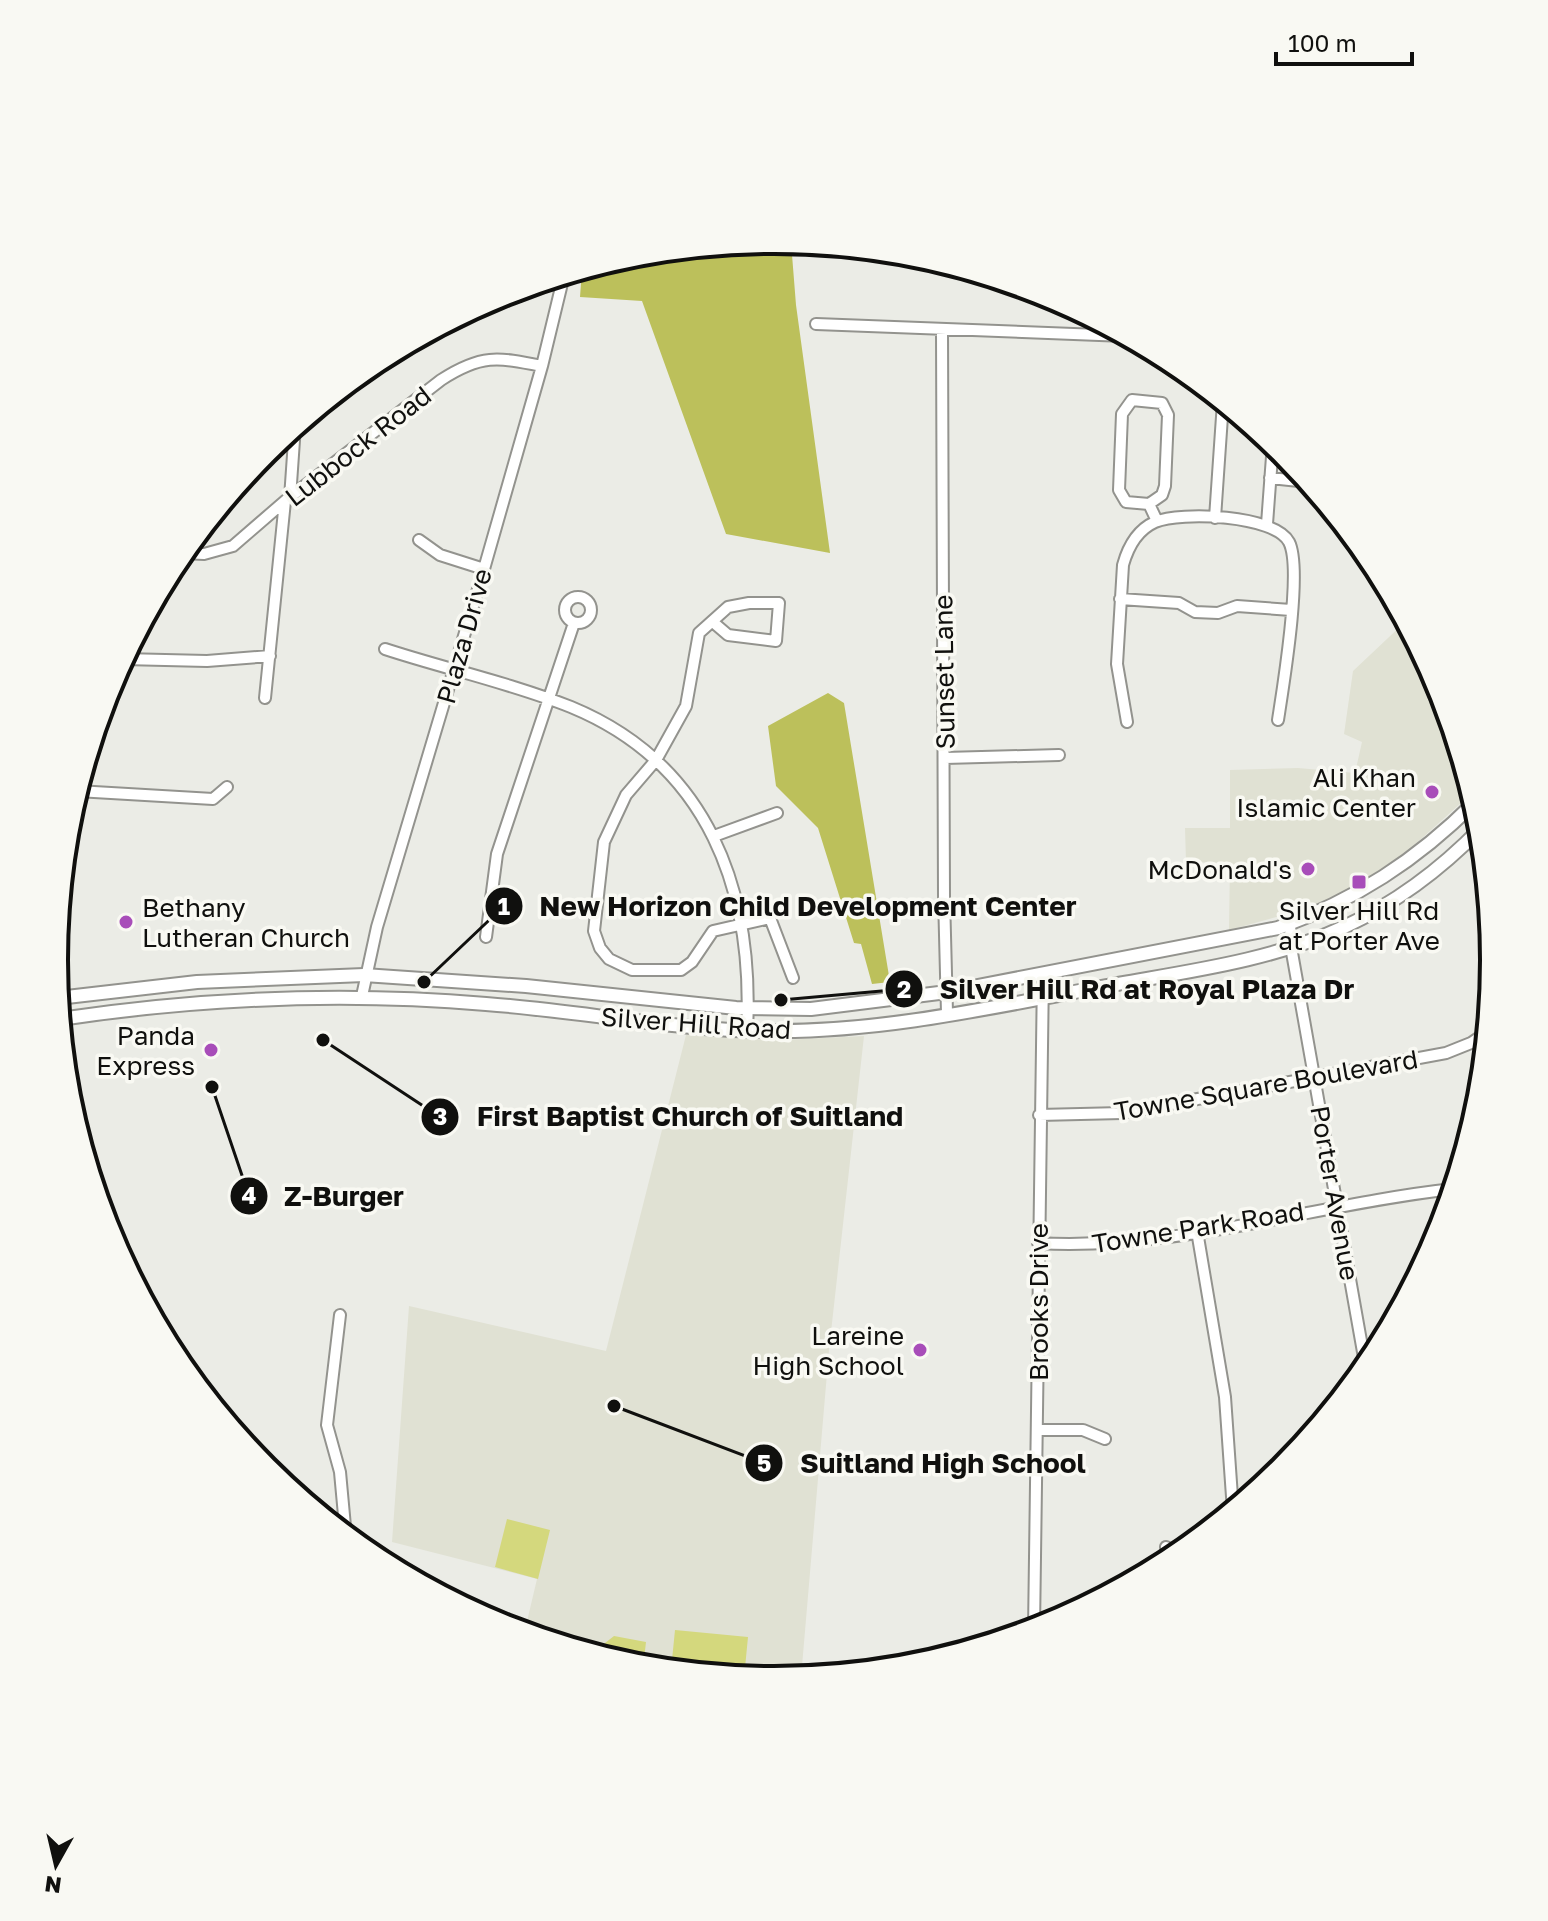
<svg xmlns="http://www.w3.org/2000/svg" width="1548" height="1921" font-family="'Golos Text',sans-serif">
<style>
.built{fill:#e0e1d3}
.green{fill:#d4d87d}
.forest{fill:#bcc05b}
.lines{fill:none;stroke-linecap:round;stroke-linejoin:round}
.minor-casing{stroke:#93938e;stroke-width:14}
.major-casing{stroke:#93938e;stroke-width:16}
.minor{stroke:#fff;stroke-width:10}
.major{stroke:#fff;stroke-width:12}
.poi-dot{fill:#a84db9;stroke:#f9f9f3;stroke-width:3}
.labels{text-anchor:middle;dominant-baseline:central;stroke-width:7;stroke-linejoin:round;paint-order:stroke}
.street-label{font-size:26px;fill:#10100e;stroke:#f9f9f3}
.poi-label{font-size:26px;fill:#10100e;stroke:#f9f9f3;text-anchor:end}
.rim{fill:none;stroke:#10100e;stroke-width:4}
.leader{fill:none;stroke:#10100e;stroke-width:3}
.callout-dot{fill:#10100e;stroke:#f9f9f3;stroke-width:3}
.mark-label{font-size:24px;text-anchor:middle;font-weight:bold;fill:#fff}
.callout-label{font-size:28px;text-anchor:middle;font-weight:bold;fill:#10100e;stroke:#f9f9f3;stroke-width:7;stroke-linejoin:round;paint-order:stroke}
</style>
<rect width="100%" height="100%" fill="#ebece6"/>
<path class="built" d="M1405 622 1439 685 1472 793 1399 859 1361 883 1306 909 1229 930 1230 863 1186 862 1185 828H1230V770L1298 768 1355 773 1362 742 1344 734 1353 671Z
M686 1035 783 1040 864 1036 829 1350 801 1678 774 1680 633 1667 524 1634 537 1579 392 1542 409 1306 606 1351Z"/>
<path class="green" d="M507 1519 550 1530 538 1579 495 1567Z
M675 1630 748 1637 744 1678 671 1670Z
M614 1636 646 1642 643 1668 591 1654Z"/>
<path class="forest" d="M774 241 791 242 796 305 830 553 726 534 642 301 580 297 582 270 634 254Z
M828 693 844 703 890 982 872 984 861 944 854 943 818 828 776 786 768 726Z"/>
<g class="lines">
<defs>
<path id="minor" d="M816 324 1125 336
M942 331 944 896 947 1013
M1270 478 1308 482
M290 498 295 426
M1149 504 1126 502 1119 490 1122 414 1132 400 1162 403 1168 415 1165 486 1162 495 1149 504 1157 521
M1215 518 1223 402
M1267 524 1273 443
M419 540 440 555 484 569
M181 553 204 554 233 546 285 501 441 380C481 354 497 357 542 366
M565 610a13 13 0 1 1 26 0a13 13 0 1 1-26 0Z
M1120 599 1179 603 1195 612 1218 613 1237 606 1291 610
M714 623 728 635 776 641 779 603H749L728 607 699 633 686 706 656 760 626 795 604 842 594 931 600 948 609 959 632 970H681L692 962 713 931 770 918 793 978
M385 649C446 669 511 683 571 707 709 764 754 891 747 1030
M123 659 207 661 270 656
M265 698 285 501
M1127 722 1117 664 1123 565C1128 547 1137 530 1155 522 1181 511 1275 515 1289 542 1303 569 1283 687 1278 720
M945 758 1059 755
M77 791 213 799 227 787
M714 836 777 813
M1290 923 1291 947 1366 1369
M486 937 497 854 574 623
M55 966 56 937
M362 996 377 927 484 569 542 366 564 275
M1039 1115 1122 1113 1446 1053 1471 1043 1487 1032
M1197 1231 1225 1397 1233 1511
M1038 1243C1177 1251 1316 1204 1453 1189
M340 1315 327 1425 340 1472 346 1537
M1037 1430H1083L1105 1439
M1166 1547 1180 1554
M1034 1630 1043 974"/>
<path id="major" d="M58 998 197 982 364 975 526 986 736 1008 811 1009 947 992 1278 928C1355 900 1416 861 1475 802
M60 1019C201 998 344 992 486 1004 582 1011 677 1031 773 1031 882 1032 994 1007 1101 987 1182 972 1269 962 1344 927 1396 903 1441 869 1481 828"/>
</defs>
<use href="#minor" class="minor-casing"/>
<use href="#major" class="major-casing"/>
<use href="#minor" class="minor"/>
<use href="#major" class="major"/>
</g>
<g class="poi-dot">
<circle cx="1432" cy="792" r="8"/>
<circle cx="1308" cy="869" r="8"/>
<rect x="1351" y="874" width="16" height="16" rx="4"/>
<circle cx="126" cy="922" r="8"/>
<circle cx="211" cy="1050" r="8"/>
<circle cx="920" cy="1350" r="8"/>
</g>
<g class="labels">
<g class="street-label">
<text transform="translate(358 446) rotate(-38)">Lubbock Road</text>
<text transform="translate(464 636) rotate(-74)">Plaza Drive</text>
<text transform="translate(944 672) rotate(-91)">Sunset Lane</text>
<text transform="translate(696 1023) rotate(4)">Silver Hill Road</text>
<text transform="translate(1266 1085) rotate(-10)">Towne Square Boulevard</text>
<text transform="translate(1335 1193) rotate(80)">Porter Avenue</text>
<text transform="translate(1198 1227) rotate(-9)">Towne Park Road</text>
<text transform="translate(1038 1302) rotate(-90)">Brooks Drive</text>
</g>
<g class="poi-label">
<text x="1416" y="777">Ali Khan<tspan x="1416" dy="30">Islamic Center</tspan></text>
<text x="1292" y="869">McDonald's</text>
<text x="142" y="907" text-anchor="start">Bethany<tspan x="142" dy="30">Lutheran Church</tspan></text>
<text x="1359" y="910" text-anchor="middle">Silver Hill Rd<tspan x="1359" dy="30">at Porter Ave</tspan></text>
<text x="195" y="1035">Panda<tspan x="195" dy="30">Express</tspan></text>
<text x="904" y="1335">Lareine<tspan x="904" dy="30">High School</tspan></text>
</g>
</g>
<path d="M0 0H1548V1921H0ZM68 960a706 706 0 1 1 1412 0a706 706 0 1 1-1412 0Z" fill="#f9f9f3" fill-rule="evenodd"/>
<path class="rim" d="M68 960a706 706 0 1 1 1412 0a706 706 0 1 1-1412 0Z"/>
<path class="leader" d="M424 982L504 906M781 1000L904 989M323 1040L440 1117M212 1087L249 1196M614 1406L764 1463"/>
<g class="callout-dot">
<circle cx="424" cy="982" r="8"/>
<circle cx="781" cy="1000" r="8"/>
<circle cx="323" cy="1040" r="8"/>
<circle cx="212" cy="1087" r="8"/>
<circle cx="614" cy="1406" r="8"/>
<circle cx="504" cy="906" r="20"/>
<circle cx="904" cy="989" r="20"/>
<circle cx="440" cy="1117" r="20"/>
<circle cx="249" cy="1196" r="20"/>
<circle cx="764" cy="1463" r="20"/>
</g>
<g class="mark-label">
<text x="504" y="915">1</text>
<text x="904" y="998">2</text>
<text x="440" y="1125">3</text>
<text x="249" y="1204">4</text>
<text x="764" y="1472">5</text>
</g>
<g class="callout-label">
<text x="808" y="916">New Horizon Child Development Center</text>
<text x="1147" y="999">Silver Hill Rd at Royal Plaza Dr</text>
<text x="690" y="1126">First Baptist Church of Suitland</text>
<text x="344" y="1206">Z-Burger</text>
<text x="943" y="1473">Suitland High School</text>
</g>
<g transform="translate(56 1865) rotate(188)" stroke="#f9f9f3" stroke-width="6" paint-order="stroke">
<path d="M0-6L14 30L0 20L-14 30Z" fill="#10100e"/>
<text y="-12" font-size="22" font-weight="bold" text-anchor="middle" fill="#10100e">N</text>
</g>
<path d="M1276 52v12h136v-12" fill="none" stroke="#10100e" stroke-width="4"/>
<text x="1288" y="52" font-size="24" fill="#10100e" stroke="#f9f9f3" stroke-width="6" paint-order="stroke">100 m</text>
</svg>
